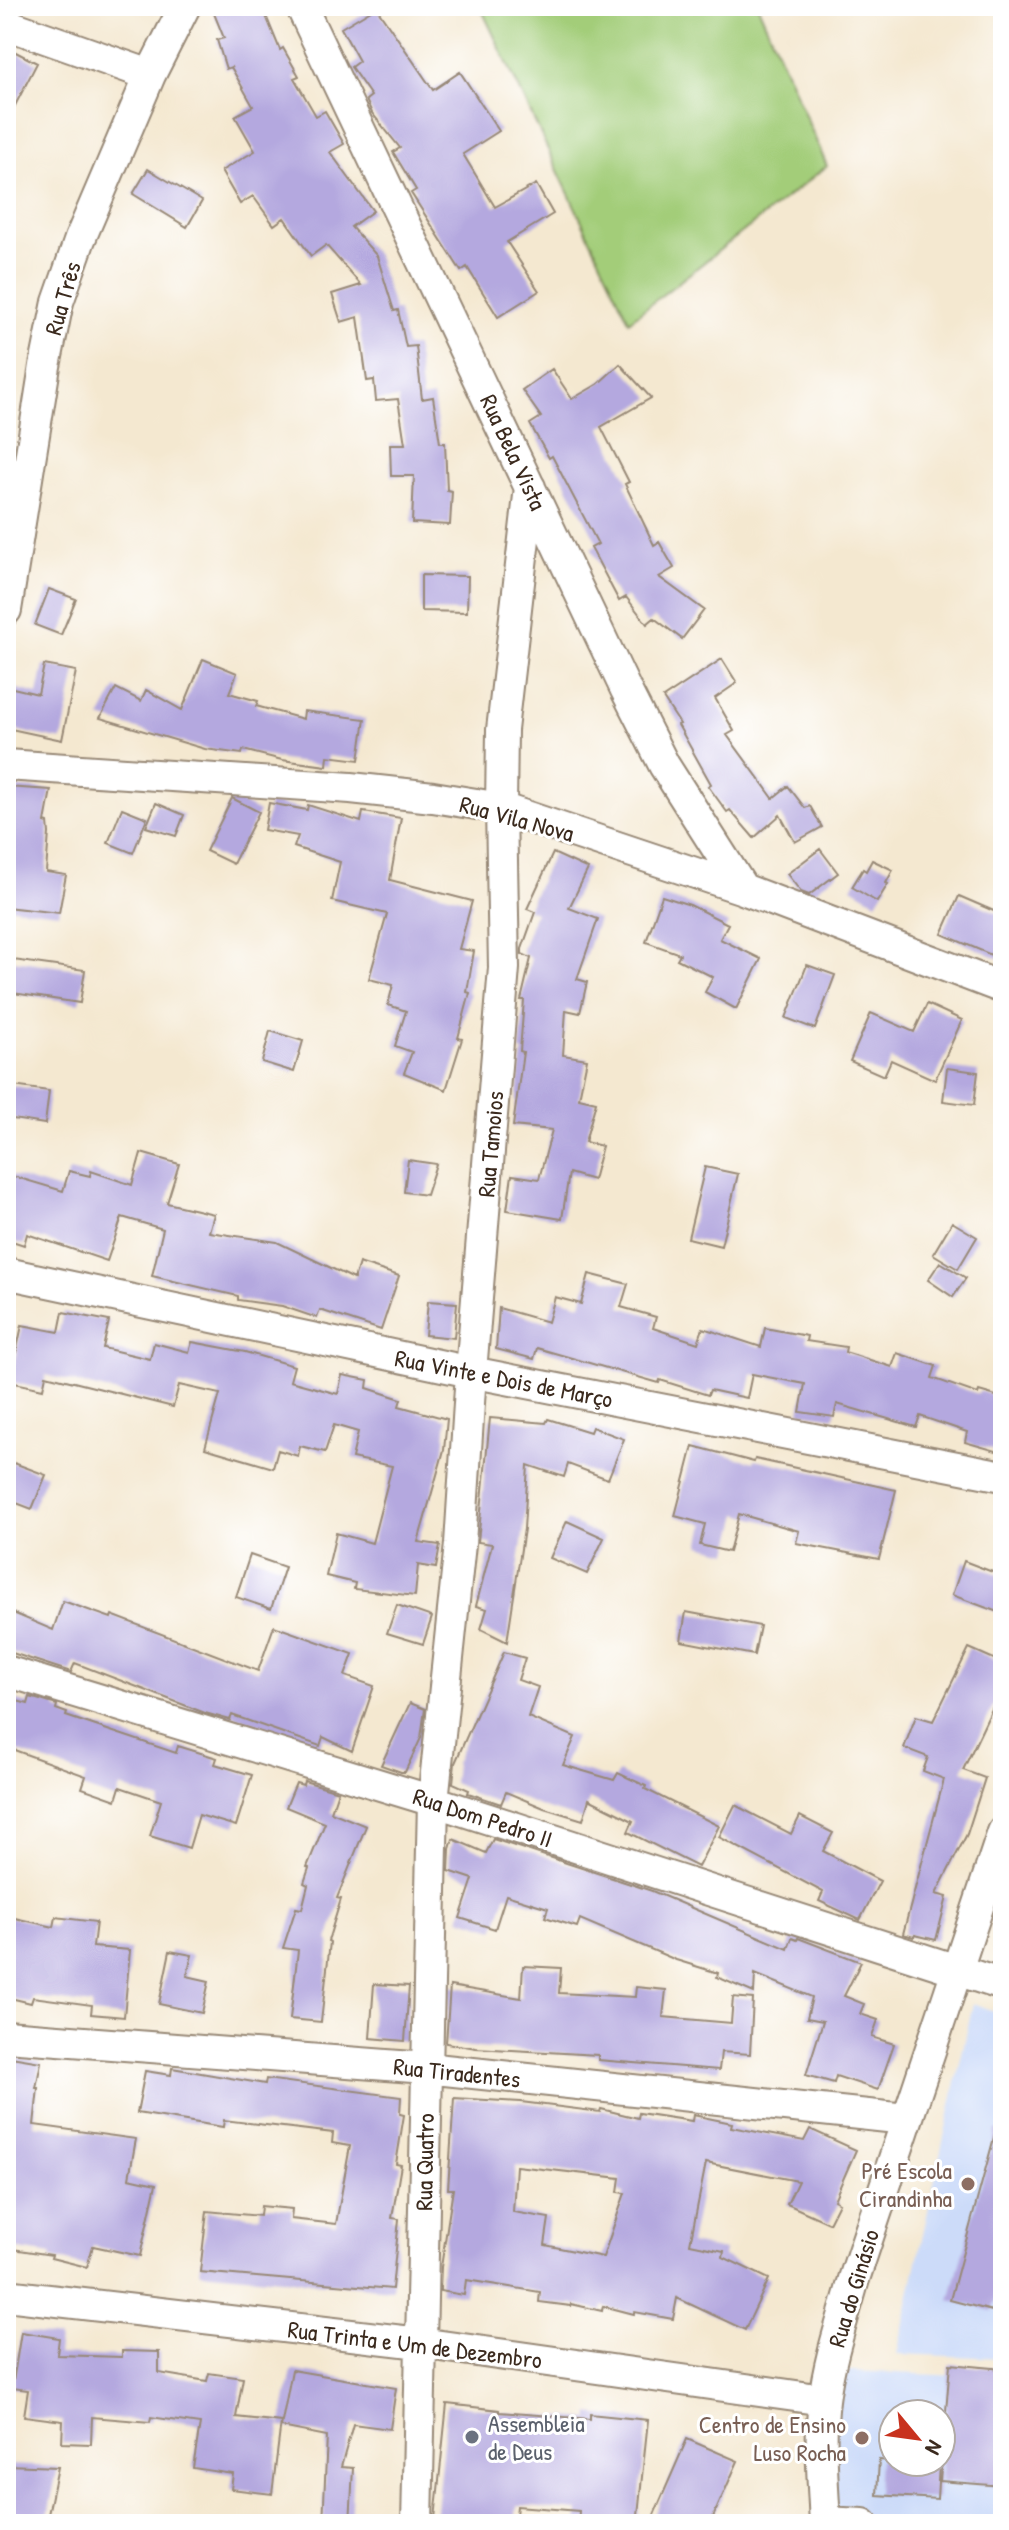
<svg xmlns="http://www.w3.org/2000/svg" width="1009" height="2530" font-family="'Patrick Hand',sans-serif">
<style>
.built{fill:#ccdbf9;fill-rule:evenodd}
.green{fill:#a3cd79;stroke:#6f7c4c;stroke-width:2}
.building{fill:#b4a8df;fill-rule:evenodd}
.lines{fill:none;stroke-linecap:round;stroke-linejoin:round}
.street-casing{stroke:#988977;stroke-width:34}
.street{stroke:#fff;stroke-width:30}
.education-dot{fill:#8d6e63;stroke:#fff;stroke-width:3}
.worship-dot{fill:#6b7280;stroke:#fff;stroke-width:3}
.labels{text-anchor:middle;dominant-baseline:central;stroke-width:6;stroke-linejoin:round;paint-order:stroke}
.street-label{font-size:24px;fill:#3b2a1e;stroke:#fff}
.education-label{font-size:24px;fill:#785e54;stroke:#fff;text-anchor:end}
.worship-label{font-size:24px;fill:#5b616d;stroke:#fff;text-anchor:start}
</style>
<rect width="100%" height="100%" fill="#fff"/>
<filter id="ink" filterUnits="userSpaceOnUse"><feTurbulence type="fractalNoise" baseFrequency=".0125" numOctaves="2"/><feDisplacementMap in="SourceGraphic" scale="16" xChannelSelector="R" yChannelSelector="G"/><feConvolveMatrix kernelMatrix="1 2 1 2 8 2 1 2 1" color-interpolation-filters="sRGB"/></filter>
<filter id="wash" filterUnits="userSpaceOnUse"><feTurbulence type="fractalNoise" baseFrequency=".006" numOctaves="4" result="noise"/><feDisplacementMap in="SourceGraphic" scale="32" xChannelSelector="R" yChannelSelector="G"/><feGaussianBlur stdDeviation="1.8" result="paint"/><feColorMatrix in="noise" values="0 0 0 0 0 0 0 0 0 0 0 0 0 0 0 0 0 1.4 0 .05"/><feComposite in="paint" operator="in"/></filter>
<g filter="url(#wash)">
<rect width="100%" height="100%" fill="#f4e8d0"/>
<path class="built" d="M973 2003 1003 2015V2358L897 2354Z
M830 2370 1003 2378V2524H830ZM893 2414H941V2462H893Z"/>
<path class="green" d="M480 6H758L827 166 629 321Z"/>
<g id="blocks">
<path class="building" d="M211 6H262L280 50 283 48 299 76 294 78 316 116 325 111 344 144 330 152 373 211 351 227 377 256 394 311 398 310 406 347 416 346 422 399 433 397 440 443H445L447 490 452 491 450 525 412 523 414 476H391L390 444H405L398 399 376 401 374 380 367 381 358 317 341 322 332 294 361 285 326 245 311 256 284 218 274 225 253 196 240 204 221 171 255 151 235 116 253 106 231 67 226 69 217 40 224 38Z
M376 7 433 90 460 72 499 131 463 154 495 207 536 184 553 214 507 242 539 291 498 317 467 267 461 271 411 193 416 190 393 152 400 148 372 113 366 100 371 96 351 67 359 61 341 28Z
M6 47 37 63 6 123Z
M148 169 202 201 187 227 133 194Z
M620 364 651 398 601 427 629 482 625 484 654 545 659 542 674 568 659 577 704 610 682 639 654 618 647 624 626 597 619 601 591 548 598 544 552 456 549 458 530 424 541 417 522 390 552 369 572 399 598 384Z
M421 575 468 576 467 612 421 611Z
M49 589 76 599 61 635 35 625Z
M203 659 237 673 229 693 258 701 256 706 303 719 304 711 365 719 359 760 328 756 327 766 282 760 243 750 242 754 205 749 100 718 116 688 141 701 146 690 182 710Z
M722 659 737 683 715 698 734 731 727 735 773 798 788 786 805 808 810 806 822 827 795 842 780 815 754 838 730 810 727 812 708 786 711 784 678 725 680 724 663 698Z
M44 665 76 671 62 740 6 728 9 687 38 694Z
M6 787 51 790 45 822 48 823 49 833 46 872 66 875 59 913 6 907Z
M232 798 259 812 233 864 206 851Z
M156 803 184 815 176 836 146 827Z
M269 803 307 810 308 805 361 822 363 812 401 818 390 880 472 901 459 949 474 951 467 992 470 993 458 1038 462 1039 446 1090 404 1073 412 1052 395 1046 406 1011 388 1005 393 985 369 979 387 914 332 901 340 862 294 847 298 836 264 830Z
M122 808 147 818 133 853 108 843Z
M820 849 838 873 809 895 801 892 787 874Z
M553 853 588 869 569 908 598 919 577 979 587 982 580 1013 566 1010 563 1055 587 1059 579 1098 596 1102 585 1142 602 1146 593 1180 569 1173 562 1219 507 1210 512 1175 539 1179 552 1130 513 1126 523 1052 520 1051 524 1000H521L531 958 522 954V949L535 912 527 909Z
M872 860 893 870 886 883 888 884 877 902 852 887 863 869 866 871Z
M662 896 690 905 728 924 720 939 761 959 736 1009 705 992 713 977 677 959 680 954 646 942Z
M959 896 1003 915V960L942 934Z
M6 959 85 970 80 1003 6 992Z
M807 965 835 975 815 1029 786 1018Z
M927 1004 962 1020 935 1080 891 1060 884 1076 850 1061 871 1013 914 1032Z
M270 1031 303 1041 294 1072 262 1062Z
M947 1068 978 1072 974 1105 943 1101Z
M6 1085 49 1091 45 1124 6 1118Z
M141 1153 179 1164 167 1203 214 1214 209 1232 277 1242 354 1279 359 1263 399 1276 381 1330 320 1310 317 1318 282 1306 238 1300V1296L152 1276 163 1229 122 1217 107 1261 27 1234 24 1245 6 1239V1174L63 1191 69 1171 90 1176 91 1171 132 1185Z
M408 1160 436 1164 426 1195 404 1192Z
M705 1167 738 1174 721 1246 688 1238Z
M952 1222 977 1237 958 1269 933 1254Z
M940 1262 966 1278 953 1297 928 1280Z
M589 1274 628 1284 621 1307 656 1317 653 1328 698 1343 703 1328 761 1347 765 1328 807 1336 806 1341 846 1347 845 1352 892 1367 897 1353 936 1366 932 1378 978 1394 979 1391 1003 1398V1453L965 1442 967 1432 920 1416 916 1427 837 1404 834 1417 800 1412 805 1384 752 1374 747 1398 710 1390 708 1395 660 1380 659 1383 537 1348 534 1359 496 1349 499 1308 548 1322 555 1297 581 1304Z
M428 1301 457 1303 454 1338 425 1335Z
M63 1312 109 1321 103 1348 150 1359 154 1343 189 1352 192 1342 245 1352 294 1366 290 1381 338 1394 342 1375 368 1380 367 1388 401 1399 399 1406 447 1419 444 1450 418 1542 440 1545 436 1568 418 1565 415 1596 354 1589 355 1583 326 1576 336 1533 372 1543 392 1466 352 1458 358 1432 334 1425 325 1452 300 1446 298 1456 278 1450 273 1468 205 1448 220 1394 179 1385 173 1407 46 1375 43 1389 10 1382 22 1325 59 1332Z
M490 1418 546 1423 548 1419 590 1432 592 1427 624 1439 608 1479 568 1464 564 1477 528 1465 524 1529 507 1642 481 1629 487 1609 476 1606 492 1544 478 1542Z
M693 1446 754 1462 755 1459 896 1490 879 1559 796 1543 799 1531 739 1514 729 1552 700 1545 705 1524 675 1516Z
M6 1460 46 1475 32 1509 6 1499Z
M567 1521 604 1538 587 1574 550 1558Z
M250 1555 285 1567 271 1609 236 1597Z
M964 1561 1003 1576V1614L952 1595Z
M63 1601 111 1618 112 1615 258 1671 274 1626 353 1654 345 1676 374 1686 352 1751 323 1737 320 1746 232 1715 230 1720 205 1713 75 1663 71 1672 6 1651V1610L53 1630Z
M397 1605 432 1617 423 1644 387 1633Z
M686 1612 760 1626 754 1655 681 1641Z
M969 1648 1003 1663V1686L963 1770 985 1778 967 1834 936 1894 947 1897 936 1940 915 1935 914 1937 903 1934 944 1779 923 1771 928 1757 904 1748 916 1716 933 1721Z
M504 1652 525 1658 518 1680 538 1687 528 1717 575 1737 563 1765 614 1780 618 1773 646 1786 645 1789 719 1826 698 1867 628 1832 633 1821 589 1799 583 1820 544 1808 506 1792 501 1804 468 1793 469 1790 453 1783 455 1763Z
M30 1697 57 1705 56 1709 67 1713 66 1716 176 1753 178 1746 217 1758 215 1764 252 1775 236 1826 199 1815 189 1848 150 1836 161 1801 120 1787 116 1800 82 1788 86 1776 6 1747V1698L28 1704Z
M410 1703 425 1709 421 1738 405 1772H401L381 1765Z
M304 1781 338 1791 331 1812 366 1826 337 1898 341 1899 328 1941 330 1942 321 2022 290 2019 298 1950 283 1948 296 1908 302 1909 308 1885 304 1883 309 1868 307 1867 325 1823 286 1807 296 1783 303 1785Z
M735 1805 791 1834 800 1816 833 1833 823 1851 880 1881 860 1920 819 1901 823 1892 719 1837Z
M453 1839 486 1853 493 1839 652 1891 788 1949 792 1938 797 1940 798 1938 861 1962 844 1996 864 2004 860 2014 878 2020 872 2037 894 2044 878 2090 836 2076 834 2083 806 2075 823 2021 807 2018 812 1997 755 1974 754 1993 717 1977 718 1973 676 1960 580 1919 577 1927 545 1917 548 1908 506 1895 495 1929 460 1918 473 1879 449 1871 450 1849Z
M6 1916 54 1927 56 1917 96 1922 93 1947 130 1950 124 2017 91 2014 92 2005 33 1997 31 2003 6 1997Z
M170 1951 192 1955 187 1976 209 1981 202 2013 159 2004Z
M523 1966 561 1968 559 1993 635 1997 636 1987 666 1990 663 2017 731 2023 733 1997 753 1999 750 2054 721 2052 719 2070 598 2060V2055L476 2048 446 2043 450 1986 521 1998Z
M374 1984 409 1986 405 2041 370 2038Z
M11 2057 41 2062 36 2088H38L34 2125 136 2139 129 2178 156 2184 140 2256 93 2246 87 2267 51 2258 52 2255 6 2248V2069L9 2070Z
M172 2068 265 2084 266 2079 401 2097 400 2114 404 2115 396 2164 401 2165 392 2218 399 2219 392 2289 200 2272 207 2211 260 2216 261 2206 292 2209 291 2219 336 2224 350 2146 332 2143 333 2133 224 2120 223 2127 137 2113 145 2071 171 2075Z
M454 2098 521 2102 600 2112 601 2109 638 2118 639 2113 692 2121 693 2115 732 2123 731 2127 804 2141 810 2129 856 2150 834 2200 839 2203 829 2223 787 2204 798 2181 706 2163 690 2244 724 2251 723 2257 769 2279 745 2330 677 2298 673 2319 635 2312 634 2314 603 2306 602 2311 571 2304V2306L539 2302 540 2292 466 2280 464 2295 440 2291 441 2267 453 2189H448ZM516 2166 620 2178 618 2192 625 2193 603 2257 545 2245 549 2218 513 2212Z
M996 2130 1003 2131V2270L992 2311 950 2300Z
M21 2332 59 2338 57 2355 122 2357V2351L159 2352V2373L207 2381 209 2373 243 2378 236 2417 281 2422 272 2494 231 2489 233 2474 193 2468 200 2424 151 2417 150 2422 92 2417 91 2444 62 2443 63 2421 24 2416 28 2390 12 2388Z
M950 2364 1003 2369V2486L940 2481Z
M292 2370 396 2388 390 2429 353 2424 341 2467 353 2468 350 2524H323L327 2436 281 2427Z
M447 2404 499 2410V2412L590 2419V2414L648 2420 637 2524H578L579 2511 517 2506 515 2524H481L435 2519Z
M687 2439 738 2461 710 2524H650Z
M879 2460 939 2464 937 2499 877 2495Z
M6 2465 58 2467 46 2524H11L12 2510H6Z"/>
</g>
</g>
<g filter="url(#ink)">
<use href="#blocks" fill-opacity="0" stroke="#988977" stroke-width="2"/>
<g class="lines">
<defs>
<path id="street" d="M301 6 626 690 664 765 743 889
M6 24 150 75
M6 610 45 366 58 302 80 239 150 75 185 6
M6 765 351 788 433 797 501 808 743 889 1003 988
M6 1273 471 1372 1003 1476
M6 1671 433 1801 1003 1985
M6 2036 426 2068 906 2119
M6 2295 420 2343 824 2400
M825 2522 863 2524
M417 2524 433 1801 460 1544 471 1372 504 968 501 808 502 730 530 487
M825 2524C823 2483 819 2441 824 2400 829 2359 843 2319 854 2279L1003 1832"/>
</defs>
<use href="#street" class="street-casing"/>
<use href="#street" class="street"/>
</g>
</g>
<g class="education-dot">
<circle cx="968" cy="2184" r="8"/>
<circle cx="862" cy="2438" r="8"/>
</g>
<circle class="worship-dot" cx="472" cy="2437" r="8"/>
<g class="labels">
<g class="street-label">
<text transform="translate(62 298) rotate(-74)">Rua Três</text>
<text transform="translate(514 452) rotate(65)">Rua Bela Vista</text>
<text transform="translate(517 818) rotate(15)">Rua Vila Nova</text>
<text transform="translate(490 1144) rotate(-85)">Rua Tamoios</text>
<text transform="translate(504 1378) rotate(11)">Rua Vinte e Dois de Março</text>
<text transform="translate(483 1817) rotate(18)">Rua Dom Pedro II</text>
<text transform="translate(457 2072) rotate(6)">Rua Tiradentes</text>
<text transform="translate(424 2162) rotate(-89)">Rua Quatro</text>
<text transform="translate(853 2288) rotate(-73)">Rua do Ginásio</text>
<text transform="translate(415 2344) rotate(7)">Rua Trinta e Um de Dezembro</text>
</g>
<g class="education-label">
<text x="952" y="2170">Pré Escola<tspan x="952" dy="28">Cirandinha</tspan></text>
<text x="846" y="2424">Centro de Ensino<tspan x="846" dy="28">Luso Rocha</tspan></text>
</g>
<g class="worship-label">
<text x="488" y="2423">Assembleia<tspan x="488" dy="28">de Deus</tspan></text>
</g>
</g>
<rect width="1009" height="2530" fill="none" stroke="#fff" stroke-width="32"/>
<g transform="translate(917 2438) rotate(119)"><circle r="38" fill="#ffffff" stroke="#b1aaa5" stroke-width="2"/>
<path d="M0-6L14 30L0 20L-14 30Z" fill="#c8321e"/>
<text y="-12" font-size="22" font-weight="bold" text-anchor="middle" fill="#3b2a1e">N</text>
</g>
</svg>
